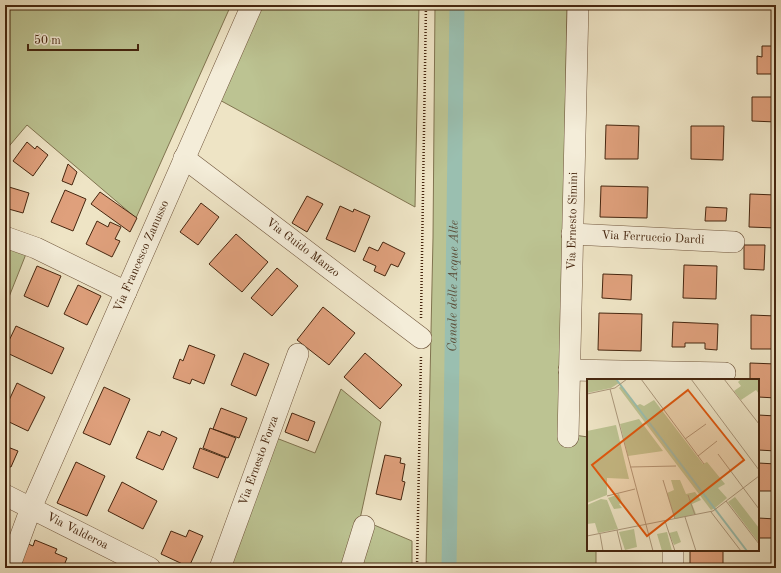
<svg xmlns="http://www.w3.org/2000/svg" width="781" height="573" font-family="'Old Standard TT',serif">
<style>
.green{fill:#bcc392;stroke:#817450}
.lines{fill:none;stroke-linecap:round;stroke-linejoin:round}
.canal{stroke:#9abfb0;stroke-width:15}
.building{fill:#dfa07c;stroke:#46260f}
.minor-casing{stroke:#70563c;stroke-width:22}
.path{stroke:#46260f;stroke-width:2.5;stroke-dasharray:1 2;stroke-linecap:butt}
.minor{stroke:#f4edd9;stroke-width:21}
.labels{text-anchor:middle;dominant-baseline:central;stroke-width:4;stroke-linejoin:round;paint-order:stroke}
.street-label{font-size:12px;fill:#46260f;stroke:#f4edd9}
.water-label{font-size:13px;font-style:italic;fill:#5b4c37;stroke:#f4edd9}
.inset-river{fill:none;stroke:#9abfb0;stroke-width:2}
.inset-road{fill:none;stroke:#ab987c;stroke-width:1}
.view{fill:#e0560c;fill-opacity:0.15;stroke:#e0560c;stroke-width:2}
.inset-edge{fill:none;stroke:#46260f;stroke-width:2}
</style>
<rect width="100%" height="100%" fill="#eee4c5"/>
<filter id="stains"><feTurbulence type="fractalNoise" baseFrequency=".005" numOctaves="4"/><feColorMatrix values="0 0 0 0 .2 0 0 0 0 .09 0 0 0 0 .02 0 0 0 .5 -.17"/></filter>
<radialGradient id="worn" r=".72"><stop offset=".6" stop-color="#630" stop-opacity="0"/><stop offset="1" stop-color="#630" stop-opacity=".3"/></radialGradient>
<path class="green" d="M5 5H231L136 218 27 125 5 151Z
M258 5H419L415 207 216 98Z
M435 5H567L560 433 588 437V550H596V568H426L433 238Z
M5 247 26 254 5 307Z
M341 389 381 422 360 519 412 541V568H222L271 436 315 453Z"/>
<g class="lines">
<path class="canal" id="s1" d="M449 568 457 5"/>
</g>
<path class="building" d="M775 37 776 74H757V56L762 57V46H775Z
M752 97H776V122L752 121Z
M606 125 639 126 638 159H605Z
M691 126H724L723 160 691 159Z
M27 142 35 149 37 146 48 155 33 176 13 161Z
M68 164 77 172 72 185 62 181Z
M601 186 648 187 647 218 600 217Z
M9 187 29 193 23 213 5 208V201Z
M65 190 86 199 73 231 51 222Z
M100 192 137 218 130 232 91 204Z
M750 194 776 195V228L749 227Z
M307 196 323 204 307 232 292 223Z
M201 203 219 217 198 245 180 232Z
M340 206 353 212 354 209 370 216 355 252 326 239Z
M706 207 727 208 726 221H705Z
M97 221 108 227 110 222 121 227 115 239 120 241 112 257 86 244Z
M236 234 268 262 242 292 209 264Z
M383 242 405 253 398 267 391 264 385 276 374 271 376 266 363 260 369 247 378 251Z
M744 245H765L764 270 744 269Z
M684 265 717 266 716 299 683 298Z
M37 266 61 276 48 307 24 296Z
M277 268 298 286 272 316 251 298Z
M603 274 632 275 631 300 602 298Z
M78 285 101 296 87 325 64 314Z
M323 307 355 333 329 365 297 340Z
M599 313 642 314 641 351 598 350Z
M751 315 776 316V349H751Z
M673 322 718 324 717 350 705 349V343H685V347H672Z
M16 326 64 348 52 374 5 352V349Z
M189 345 215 355 204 384 192 379 190 384 173 378 180 359 183 361Z
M244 353 269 364 256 396 231 385Z
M365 353 402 385 380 409 344 377Z
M750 363 776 364V398L758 397V380H750Z
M17 383 45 397 28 431 5 420V409Z
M104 387 130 399 110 445 83 433Z
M221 408 247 418 239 438 213 429Z
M292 413 315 422 308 441 285 432Z
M758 415 776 416V451L758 450Z
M210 428 236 438 228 458 203 448Z
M148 431 160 436 162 431 177 438 163 470 136 458Z
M5 446 18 451 11 467 5 466Z
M200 448 226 458 218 478 193 468Z
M385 455 401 458 400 463 405 464 402 481 405 482 401 500 376 494Z
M76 462 105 476 87 516 57 503Z
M758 463 776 464V491H758Z
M122 482 157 501 143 529 108 511Z
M758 518 776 519V538H758Z
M189 530 203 536 189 567 161 554 171 531 186 537Z
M35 540 57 549 55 553 67 558 63 568H16L26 543 33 546Z
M690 550H723V565L690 564Z"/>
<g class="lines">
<defs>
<g id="minor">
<path id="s2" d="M184 158 421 338"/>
<path id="s3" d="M572 234 734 242"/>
<path d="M5 237 36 248 126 292"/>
<path d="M569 370 725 373"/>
<path id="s4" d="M568 437 578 5"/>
<path id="s5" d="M5 495 150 568"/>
<path id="s6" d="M9 568 31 508 252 5"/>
<path id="s7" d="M220 568 298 354"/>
<path d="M351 568 364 526"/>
<path d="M673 568V550"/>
</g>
</defs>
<use href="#minor" class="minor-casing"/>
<path class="path" d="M421 318 426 5
M417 568 421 355"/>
<use href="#minor" class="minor"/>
</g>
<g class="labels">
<g class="street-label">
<text stroke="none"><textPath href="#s4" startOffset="216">Via Ernesto Simini</textPath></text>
<text stroke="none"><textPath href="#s3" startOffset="81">Via Ferruccio Dardi</textPath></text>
<text stroke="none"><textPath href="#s2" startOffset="149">Via Guido Manzo</textPath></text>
<text stroke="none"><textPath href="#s6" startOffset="339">Via Francesco Zanusso</textPath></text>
<text stroke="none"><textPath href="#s7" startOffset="114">Via Ernesto Forza</textPath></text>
<text stroke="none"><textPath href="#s5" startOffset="81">Via Valderoa</textPath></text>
</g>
<g class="water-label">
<text stroke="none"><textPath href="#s1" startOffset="282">Canale delle Acque Alte</textPath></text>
</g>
</g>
<g transform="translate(587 379)">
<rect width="172" height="172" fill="#eee4c5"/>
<path d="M0 0H29L32 4 24 9 0 14ZM154 0H172V15L169 11 154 21 147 12 154 7 151 3ZM34 7 49 27 53 25 57 27 67 21 116 85 120 83 138 105 131 109 140 119 128 129 124 131 32 9ZM52 40 76 72 41 77 33 45ZM29 46 42 100 20 99V116L0 124V52ZM84 101H93L99 115 108 113 114 121 105 125 109 135 88 140 80 114 87 111ZM32 115 35 124 32 125 35 129 27 130 21 119ZM148 118 172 149V164L141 123ZM14 120 20 121 31 150 11 154 8 144 0 145V126ZM47 150 50 168 38 171 32 153ZM90 152 94 163 87 166 82 154ZM80 153 85 172H75L70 155Z" fill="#bcc392"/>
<path class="inset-river" d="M29 0 160 172"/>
<path class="inset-road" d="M54 0 117 85M104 0 172 91M137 0 172 45M23 10 66 172M0 15 28 9 40 0M98 60 119 45M131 75 172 130M111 77 130 62M43 88 89 87M76 101 88 140M101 116 108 136M20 117 48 110M139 122 172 165M124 133 154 172M98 138 109 172M78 142 88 172M30 151 35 172M13 155 16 172M0 157 126 132 172 97"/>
<path class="view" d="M101 11 157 81 60 157 5 86Z"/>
<rect width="172" height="172" class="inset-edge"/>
</g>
<rect width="781" height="573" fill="none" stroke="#eee4c5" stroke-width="20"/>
<rect x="6" y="6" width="769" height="561" fill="none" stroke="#46260f" stroke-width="2"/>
<rect x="10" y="10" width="761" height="553" fill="none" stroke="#46260f"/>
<path d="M28 44v6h110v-6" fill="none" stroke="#46260f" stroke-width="2"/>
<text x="34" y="44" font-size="12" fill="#46260f" stroke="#f4edd9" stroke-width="3" paint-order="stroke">50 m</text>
<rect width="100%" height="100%" filter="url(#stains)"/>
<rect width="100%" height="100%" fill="url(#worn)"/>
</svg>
